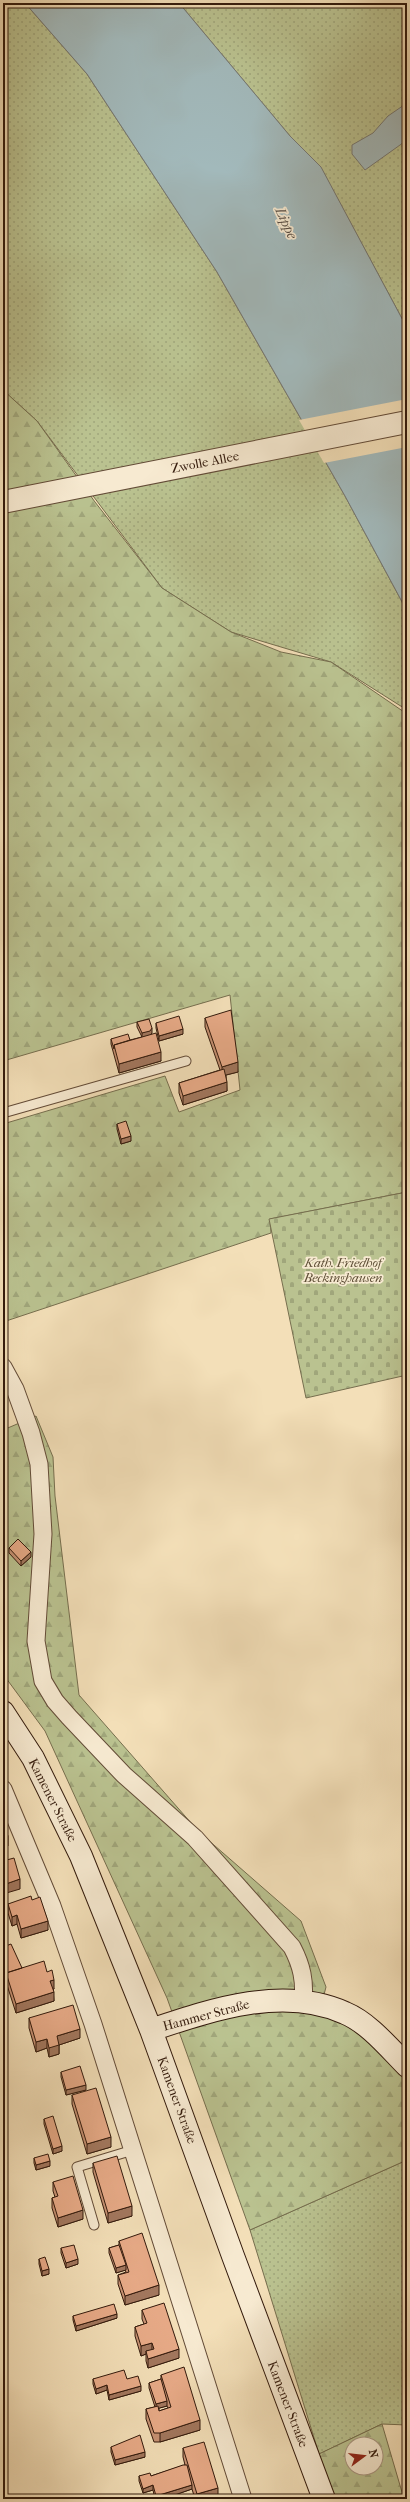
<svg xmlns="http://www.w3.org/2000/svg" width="410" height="2502" font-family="'IM FELL French Canon',serif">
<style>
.grass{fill:url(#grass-dots);stroke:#766e4e}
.forest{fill:url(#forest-firs);stroke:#766e4e;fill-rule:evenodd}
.cemetery{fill:url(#cemetery-stones);stroke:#766e4e}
.water{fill:#a2b9bb;stroke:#767975}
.pier{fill:#f3dfb8}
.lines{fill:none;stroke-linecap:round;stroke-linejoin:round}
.service-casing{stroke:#634b37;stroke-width:11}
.minor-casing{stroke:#634b37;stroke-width:19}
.tertiary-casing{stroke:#634b37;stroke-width:24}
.secondary-casing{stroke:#331a0c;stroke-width:24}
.service{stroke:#f7ead1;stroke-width:9}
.minor{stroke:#f7ead1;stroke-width:17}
.tertiary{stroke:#f7ead1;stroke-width:22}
.secondary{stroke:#f7ead1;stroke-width:22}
.wall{fill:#c79274;stroke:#331a0c;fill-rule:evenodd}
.shaded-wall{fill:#a2775e;stroke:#331a0c}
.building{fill:#e7aa87;stroke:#331a0c}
.labels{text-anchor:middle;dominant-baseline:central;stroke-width:3.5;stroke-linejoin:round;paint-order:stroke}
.street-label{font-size:13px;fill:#331a0c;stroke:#f7ead1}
.park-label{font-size:13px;font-style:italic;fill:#5c4c34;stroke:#f7ead1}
.water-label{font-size:14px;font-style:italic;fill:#544a41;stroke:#f7ead1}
</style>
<defs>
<pattern id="grass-dots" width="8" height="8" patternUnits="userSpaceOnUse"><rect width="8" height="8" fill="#bac290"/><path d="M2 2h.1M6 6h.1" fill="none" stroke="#a0a67b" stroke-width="1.8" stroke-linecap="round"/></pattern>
<pattern id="forest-firs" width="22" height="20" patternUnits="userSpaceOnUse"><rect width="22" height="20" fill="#bac290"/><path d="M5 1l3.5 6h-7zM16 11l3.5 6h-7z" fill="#a0a67b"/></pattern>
<pattern id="cemetery-stones" width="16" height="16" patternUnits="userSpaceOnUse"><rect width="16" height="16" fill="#bac290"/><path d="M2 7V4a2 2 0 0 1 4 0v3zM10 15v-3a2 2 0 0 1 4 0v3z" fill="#a0a67b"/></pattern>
</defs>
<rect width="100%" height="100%" fill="#f3dfb8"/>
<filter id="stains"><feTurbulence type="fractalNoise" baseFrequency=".005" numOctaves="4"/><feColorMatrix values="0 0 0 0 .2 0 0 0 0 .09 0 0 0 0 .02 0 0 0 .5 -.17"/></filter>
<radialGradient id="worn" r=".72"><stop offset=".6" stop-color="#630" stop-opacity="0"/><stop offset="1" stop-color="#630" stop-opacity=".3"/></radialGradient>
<path class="grass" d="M3 3H25L87 74 217 272 345 496 407 611V710L331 662 231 632 162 588 37 421 3 390Z
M179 3H407V328L321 168 290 136Z
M407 2160V2425L382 2424 319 2454 250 2230Z"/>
<path class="forest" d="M3 390 37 421 95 502 162 588 231 632 281 652 331 662 407 714V1192L270 1219 271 1233 3 1322V1124L165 1076 179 1112 240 1090 230 995 3 1061Z
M36 1416 53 1457 55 1496 79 1695 199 1832 301 1921 326 1987 321 2006 407 2062V2160L250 2230 167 1998 45 1731 3 1674V1430Z
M382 2424 404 2499H335L319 2454ZM352 2444H376V2468H352Z"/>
<path class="cemetery" d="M407 1192V1375L306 1398 269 1219Z"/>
<path class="water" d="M25 3H179L290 136 321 167 407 328V611L345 496 217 272 87 74Z
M407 103V140L365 170 352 154V145L373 133 388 116Z"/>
<path class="pier" d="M407 399V447L324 463 299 420Z"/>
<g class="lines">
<defs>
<path id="service" d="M3 1113 186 1061
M94 2225 77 2167 133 2150"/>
<path id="minor" d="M3 1367 15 1389 31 1433 39 1464 43 1534 36 1641 43 1681 55 1701 69 1717 124 1775 195 1838 292 1947C302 1966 305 1981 303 2002
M3 1789 52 1906 93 2024 243 2499"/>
<path id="tertiary" d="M3 502 407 422"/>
<path id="secondary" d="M3 1712 33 1758 81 1856 151 2030 233 2256 324 2499
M151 2030C211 2010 283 1985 345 2013 369 2023 389 2048 407 2066"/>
</defs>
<use href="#service" class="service-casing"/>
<use href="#minor" class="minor-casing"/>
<use href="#tertiary" class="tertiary-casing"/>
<use href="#secondary" class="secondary-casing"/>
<use href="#service" class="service"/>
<use href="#minor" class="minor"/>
<use href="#tertiary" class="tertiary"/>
<use href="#secondary" class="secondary"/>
</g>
<path class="wall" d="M205 1018 238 1072 226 1075 227 1091 183 1105 179 1093V1083L220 1070 205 1027Z
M137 1022 152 1033 151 1034 161 1061 119 1073 111 1044V1039L130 1040 142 1037 137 1027Z
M156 1023 183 1034 159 1041 156 1028Z
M117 1124 131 1141 121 1144 117 1129Z
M9 1548 31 1557 21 1566 9 1553Z
M32 1900 48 1930 21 1938 17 1924 12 1926 8 1913V1904Z
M3 1947 22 1968 47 1972 54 1989 53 1990 54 2001 16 2013 6 1982 3 1984Z
M29 2018 80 2038 59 2045V2054L49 2057 47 2048 36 2052 29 2028Z
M61 2072 86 2090 66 2095 61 2077Z
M72 2095 111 2147 87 2154 72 2104Z
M44 2119 62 2151 53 2154 44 2124Z
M34 2158 50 2166 36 2170 34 2163Z
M93 2163 132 2216 108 2223 93 2172Z
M53 2182 83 2219 58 2227 52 2208V2198L55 2197 53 2191Z
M119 2241 159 2295 125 2305 118 2284V2275L126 2272 125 2270 116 2273 109 2253V2248L119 2245Z
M61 2248 78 2264 66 2268 61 2253Z
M39 2259 49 2274 42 2276 39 2264Z
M142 2310 179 2358 148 2368 146 2361V2354L141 2356 135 2336V2327L144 2324 142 2319Z
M73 2316 117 2318 76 2331 73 2320Z
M161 2375 200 2430 160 2442H154L146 2419V2409L155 2407 149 2388V2383L161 2379ZM167 2406 168 2408 159 2411V2408Z
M93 2379H127L141 2391 109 2400 107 2390 96 2394 93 2384Z
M111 2447 145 2457 115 2465 111 2452Z
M183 2448 218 2498 213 2499H195L192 2489 163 2499H155L153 2490 143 2493 139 2481V2476H151L185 2465 183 2457Z"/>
<path class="shaded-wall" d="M152 1028V1033L150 1036 142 1038V1033Z
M183 1029V1034L159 1041V1036Z
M161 1052V1061L119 1073V1064Z
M238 1062V1072L222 1076V1067Z
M227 1082V1091L183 1105V1096Z
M131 1136V1141L121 1144V1139Z
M31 1552V1557L21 1566V1561Z
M8 1836V1846L3 1847V1838Z
M20 1879V1889L3 1894V1885Z
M6 1900V1905L3 1906V1901Z
M17 1915V1924L12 1926V1917Z
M48 1921V1930L21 1938V1929Z
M6 1978V1983L3 1984V1979Z
M54 1980V1989L50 1991V1981Z
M54 1992V2001L16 2013V2004Z
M80 2029V2038L59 2045V2054L49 2057V2048L57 2036Z
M47 2039V2048L36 2052V2042Z
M86 2085V2090L66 2095V2090Z
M111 2137V2147L87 2154V2144Z
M62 2146V2151L53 2154V2149Z
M50 2161V2166L36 2170V2165Z
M132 2206V2216L108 2223V2213Z
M83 2210V2219L58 2227V2218Z
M78 2259V2264L66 2268V2263Z
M126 2265V2270L116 2273V2268Z
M49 2269V2274L42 2276V2271Z
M159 2285V2295L125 2305V2296Z
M117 2314V2318L76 2331V2326Z
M152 2343V2352L146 2351V2354L141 2356V2346Z
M179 2349V2358L148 2368V2359Z
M107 2385V2390L96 2394V2389Z
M141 2386V2391L109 2400V2395Z
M167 2401V2406L156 2409V2404Z
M200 2420V2430L160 2442V2433Z
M145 2452V2457L115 2465V2460Z
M153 2485V2490L143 2493V2489Z
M192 2485V2489L163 2499H156V2496Z
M218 2488V2498L213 2499H197V2494Z"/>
<path class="building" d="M231 1010 238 1062 222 1067 205 1018Z
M179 1016 183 1029 159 1036 156 1023Z
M149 1019 152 1028 150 1031 142 1033 137 1022Z
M156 1033 161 1052 119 1064 114 1045Z
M128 1034 130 1040 114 1045V1049L111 1039Z
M224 1069 227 1082 183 1096 179 1083Z
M126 1121 131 1136 121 1139 117 1124Z
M18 1539 31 1552 21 1561 9 1548Z
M3 1821 8 1836 3 1838Z
M14 1858 20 1879 3 1885V1861Z
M3 1894 6 1900 3 1901Z
M31 1896 32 1900 40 1897 48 1921 21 1929 17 1915 12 1917 8 1904Z
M11 1944 22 1968 6 1973V1978L3 1979V1947Z
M44 1961 47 1972 52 1970 54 1980 50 1981 54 1992 16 2004 6 1973Z
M73 2005 80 2029 57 2036 59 2045 49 2048 47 2039 36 2042 29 2018Z
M80 2066 86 2085 66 2090 61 2072Z
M96 2088 111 2137 87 2144 72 2095Z
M53 2116 62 2146 53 2149 44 2119Z
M48 2154 50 2161 36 2165 34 2158Z
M117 2156 132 2206 108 2213 93 2163Z
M73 2176 83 2210 58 2218 52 2198 58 2196 53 2182Z
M142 2233 159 2285 125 2296 118 2275 129 2272 119 2241Z
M74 2245 78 2259 66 2263 61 2248Z
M119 2245 126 2265 116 2268 109 2248Z
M45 2257 49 2269 42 2271 39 2259Z
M164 2303 179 2349 148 2359 146 2351 154 2349 152 2343 141 2346 135 2327 147 2323 142 2310Z
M114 2304 117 2314 76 2326 73 2316Z
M184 2367 200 2420 160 2433H154L146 2409 158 2406 159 2411 171 2407 161 2375Z
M124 2370 127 2379 138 2376 141 2386 109 2395 107 2385 96 2389 93 2379Z
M161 2379 167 2401 156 2404 149 2383Z
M140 2435 145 2452 115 2460 111 2447Z
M204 2442 218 2488 197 2494 183 2448Z
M183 2465H187L192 2485 156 2496 153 2485 143 2489 139 2476 150 2473 151 2476Z"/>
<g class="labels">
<g class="street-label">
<text transform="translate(205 462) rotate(-11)">Zwolle Allee</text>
<text transform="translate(53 1800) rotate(63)">Kamener Straße</text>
<text transform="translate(206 2015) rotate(-15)">Hammer Straße</text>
<text transform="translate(177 2100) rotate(70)">Kamener Straße</text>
<text transform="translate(288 2404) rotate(69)">Kamener Straße</text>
</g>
<g class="park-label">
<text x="343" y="1262">Kath. Friedhof<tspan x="343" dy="15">Beckinghausen</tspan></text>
</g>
<g class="water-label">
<text transform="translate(286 223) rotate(65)">Lippe</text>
</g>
</g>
<rect width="410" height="2502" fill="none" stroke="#f3dfb8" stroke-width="16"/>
<rect x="4" y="4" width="402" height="2494" fill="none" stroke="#331a0c" stroke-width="2"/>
<rect x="8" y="8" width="394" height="2486" fill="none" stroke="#331a0c"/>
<g transform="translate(364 2456) rotate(75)"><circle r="19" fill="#f7ead1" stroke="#a99782"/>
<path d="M0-3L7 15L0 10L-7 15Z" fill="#8f2418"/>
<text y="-6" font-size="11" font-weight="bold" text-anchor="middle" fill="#331a0c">N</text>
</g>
<rect width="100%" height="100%" filter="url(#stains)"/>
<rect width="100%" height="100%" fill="url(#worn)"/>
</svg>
